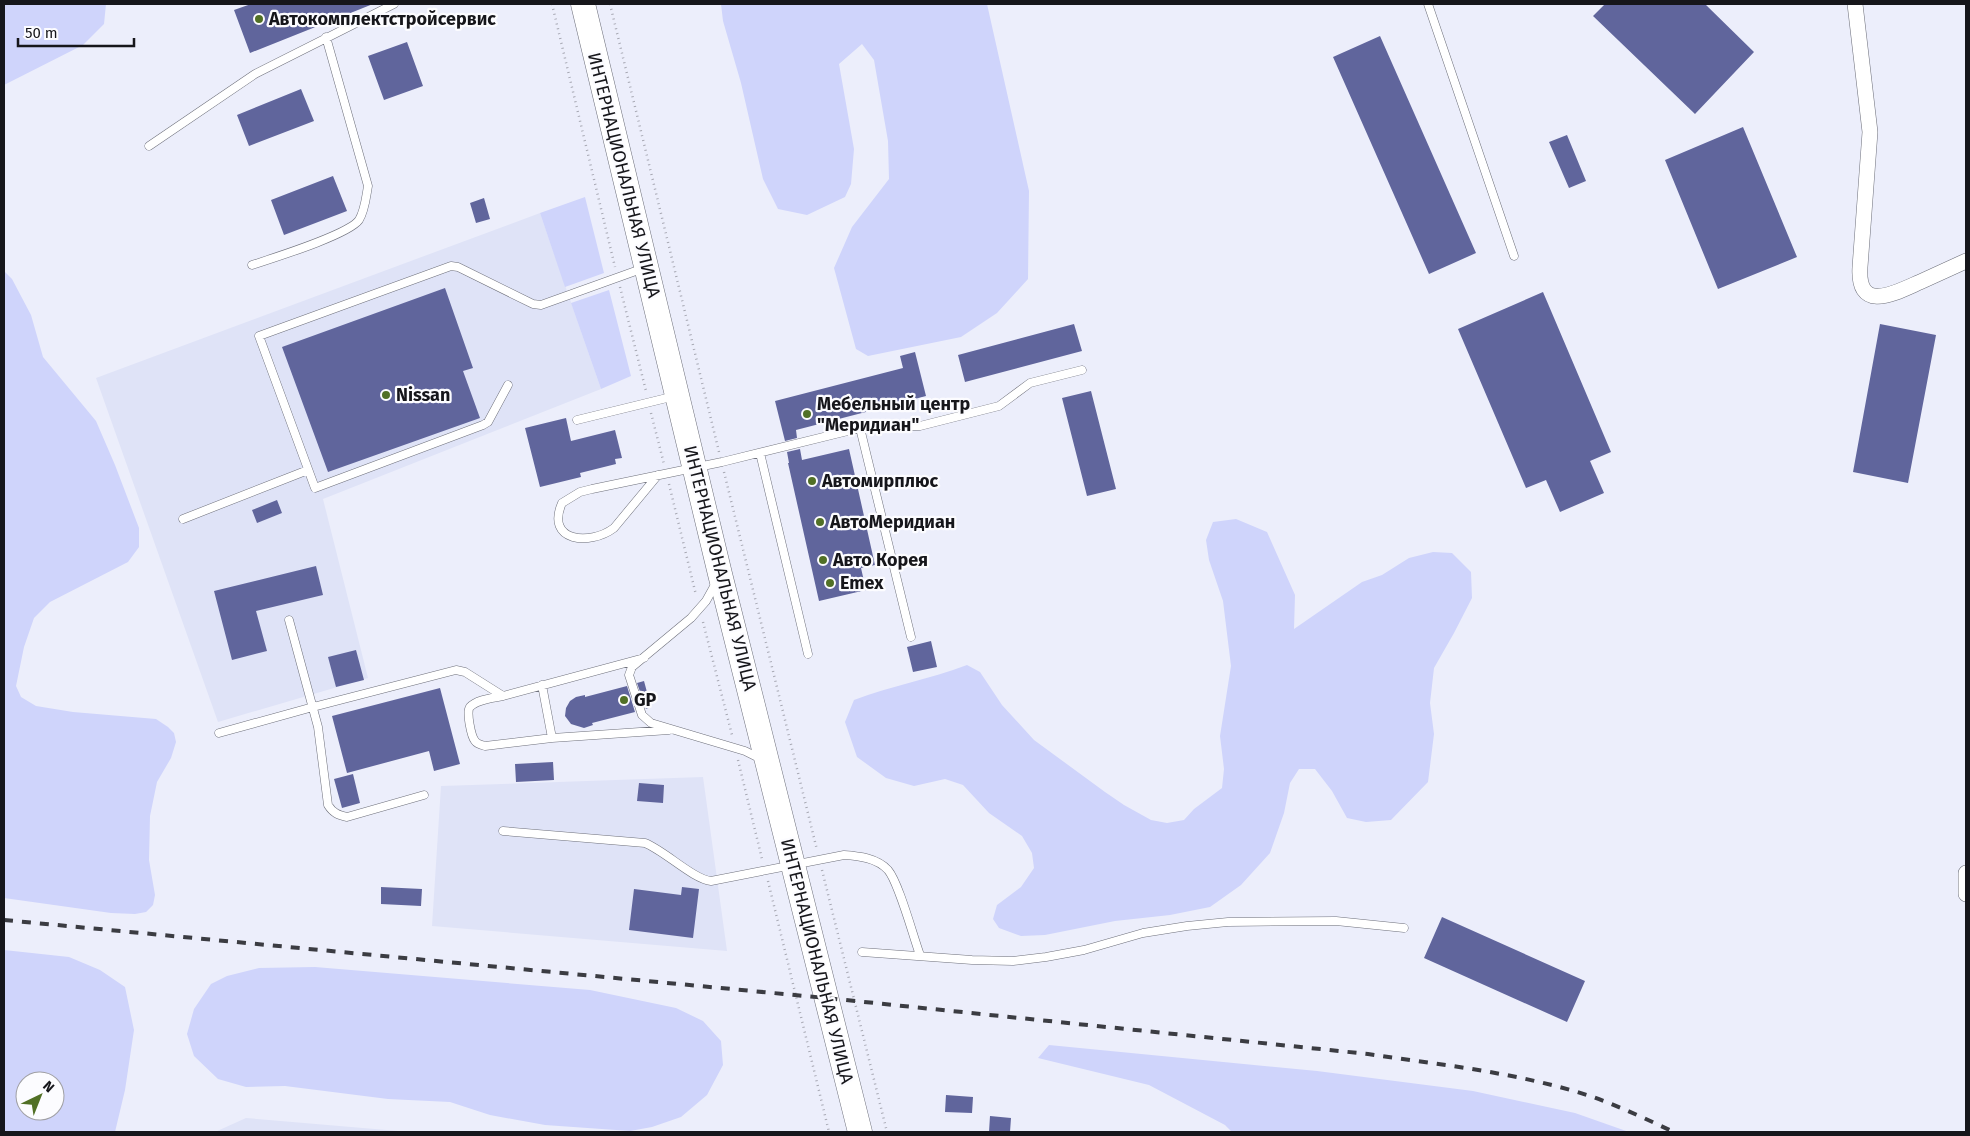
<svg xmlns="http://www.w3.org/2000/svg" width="1970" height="1136" font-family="'Fira Sans',sans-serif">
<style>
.built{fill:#dfe3f7}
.green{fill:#cfd4fb;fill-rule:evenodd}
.building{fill:#60659c}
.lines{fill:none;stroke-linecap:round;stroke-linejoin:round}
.lane-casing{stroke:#6e707b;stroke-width:9}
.street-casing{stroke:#6e707b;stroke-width:16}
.primary-casing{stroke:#6e707b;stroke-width:25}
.path{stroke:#a8a9b4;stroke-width:2.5;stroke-dasharray:1 4;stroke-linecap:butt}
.lane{stroke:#fff;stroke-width:8}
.street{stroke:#fff;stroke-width:15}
.primary{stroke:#fff;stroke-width:24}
.rail{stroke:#3b3c42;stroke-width:4;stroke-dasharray:9 9;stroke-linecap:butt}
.poi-dot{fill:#517026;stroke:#fcfcff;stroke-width:2}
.labels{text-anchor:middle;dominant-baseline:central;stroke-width:4.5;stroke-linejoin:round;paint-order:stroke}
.poi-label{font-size:18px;font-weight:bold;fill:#16161b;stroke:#fcfcff;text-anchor:start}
.street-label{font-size:18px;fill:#16161b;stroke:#fcfcff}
</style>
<rect width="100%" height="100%" fill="#eceefb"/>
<path class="built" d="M540 213 601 389 323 499 368 678 218 722 96 378Z
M703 777 727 951 432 926 441 786Z
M246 1118 410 1132H215Z"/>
<path class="green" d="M4 4H106L104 24 83 45 4 85Z
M721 4H987L1029 191 1028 279 997 313 961 337 868 356 856 349 834 268 852 227 889 179 888 141 874 60 862 44 839 64 854 149 851 184 845 197 807 215 778 209 763 179 741 83 723 21Z
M585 197 604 273 565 287 540 213Z
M4 271 12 279 31 315 43 357 96 421 115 465 139 528V547L128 562 50 602 34 618 24 647 16 686 21 697 36 706 73 712 156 719 168 727 174 733 176 742 171 758 157 782 150 816 149 860 155 895 153 905 146 912 135 914 111 913 4 898Z
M609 290 631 376 601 389 571 303Z
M1236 519 1267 532 1295 595 1294 629 1362 582 1382 575 1409 558 1433 552 1452 553 1471 572 1472 598 1454 633 1434 668 1430 703 1434 734 1428 782 1391 820 1366 822 1347 818 1332 791 1315 769H1299L1290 783 1284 813 1270 853 1241 885 1210 907 1170 915 1115 921 1045 935 1021 936 999 928 993 919 997 905 1021 887 1034 868 1032 853 1022 836 989 813 963 785 945 779 914 786 886 778 857 757 845 722 854 700C891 686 930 679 967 665L980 672 1002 705 1034 740 1105 792 1124 805 1151 820 1167 823 1184 820 1194 809 1222 788 1224 769 1220 736 1231 666 1223 601 1209 560 1206 540 1213 522Z
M4 950 69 957 100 970 125 987 134 1030 125 1090 115 1132H4ZM25 1081H55V1111H25Z
M315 967 590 990 676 1008 703 1021 721 1041 723 1065 707 1095 681 1117 652 1127 630 1131 545 1125 490 1115 450 1102 388 1099 285 1086 246 1087 218 1079 194 1056 187 1034 194 1009 211 984 227 976 259 968Z
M1049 1045 1317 1071 1473 1091 1575 1113 1629 1132H1232L1225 1125 1149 1085 1038 1058Z"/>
<path class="building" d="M251 4H373L250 53 234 10Z
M1605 4H1705L1754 52 1695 114 1593 16Z
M1380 36 1476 253 1429 274 1333 57Z
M407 42 423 86 384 100 368 56Z
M301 89 314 121 249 146 237 115Z
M1743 127 1797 257 1718 289 1665 160Z
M1567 135 1586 181 1569 188 1549 142Z
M333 176 347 211 284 235 271 200Z
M484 198 490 219 476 223 470 203Z
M445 288 473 368 463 371 480 418 328 472 282 347Z
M1543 292 1611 452 1590 461 1604 493 1560 512 1546 480 1526 488 1458 329Z
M1074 324 1082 351 965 382 958 355Z
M1880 324 1936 335 1908 483 1853 472Z
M915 352 926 396 907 401 909 407 890 412 889 406 796 430 797 438 785 441 775 401 903 368 900 356Z
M1091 391 1116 489 1087 496 1062 398Z
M566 418 571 441 615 430 622 458 615 459 616 464 580 473 581 477 540 487 525 428Z
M800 449 802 460 849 449 875 565 861 568 866 590 819 601 788 463H789L787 452Z
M277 500 282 513 257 523 252 510Z
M316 566 323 595 256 611 267 651 232 660 214 591Z
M931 641 937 667 913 672 907 647Z
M356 650 364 680 336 687 328 657Z
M644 681 651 707 646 709 637 683Z
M627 686 635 712 592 723 593 725 584 728 571 724 565 716 566 708 570 701 576 697 585 695V697Z
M440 688 460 764 434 771 429 751 347 773 332 716Z
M553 762 554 780 516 782 515 764Z
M353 774 360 803 342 808 334 779Z
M639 783 664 785 663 803 637 801Z
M381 887 422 889 421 906 381 904Z
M682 887 699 889 693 938 629 930 634 889 681 895Z
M1442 917 1585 981 1567 1022 1424 958Z
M946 1095 973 1097 972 1113 945 1112Z
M990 1116 1011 1118 1010 1132H989Z"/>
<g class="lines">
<defs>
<path id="lane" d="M1428 4 1514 256
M149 146 255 74 394 4
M252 265C273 258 348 235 359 220 365 210 366 197 368 186L326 37
M508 385 488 422 483 425 315 488 259 336 451 266 458 267 533 304 541 305 644 268
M577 420 675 396
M860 428 911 637
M760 453 808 654
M658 475 614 528C590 546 545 542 562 503L580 492 592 489 722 462 860 428 920 426 999 406 1030 383 1082 370
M183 519 308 470
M716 583 706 601 691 618 632 667 629 675 642 715 651 723 745 751 761 759
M289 620 318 727 328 805C333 813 338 815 347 817L424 795
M542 685 552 738
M503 696C494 698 477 699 470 707 466 711 471 736 475 741 477 744 481 745 485 746L552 738 669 730
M219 733 313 707 456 670 465 672 503 696 644 658
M503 831 645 843C665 851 693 879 711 881L844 855C859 856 877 858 888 870 899 883 913 936 920 955
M862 952 972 960 1013 961 1046 957 1084 950 1143 933 1187 926 1228 922 1336 921 1404 928"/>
<path id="street" d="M1855 4 1870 132 1860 267C1857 314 1895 293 1920 282 1935 275 1951 268 1966 261
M1966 873V894"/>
<path id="primary" d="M583 4 720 574 860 1132"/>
</defs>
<use href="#lane" class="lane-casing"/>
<use href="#street" class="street-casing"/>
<use href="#primary" class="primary-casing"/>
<path class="path" d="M552 4 615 267
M610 4 719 452
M620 287 646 391
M651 413 664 464
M724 472 817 850
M669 484 696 595
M703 622 732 735
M738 760 762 859
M822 870 887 1132
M768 881 829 1132"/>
<use href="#lane" class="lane"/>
<use href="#street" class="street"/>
<use href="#primary" class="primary"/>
<path class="rail" d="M4 920 826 998 1368 1054C1443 1065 1521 1073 1593 1097 1621 1107 1648 1120 1674 1132"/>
</g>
<g class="poi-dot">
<circle cx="259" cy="19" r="5"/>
<circle cx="386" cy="395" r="5"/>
<circle cx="807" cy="414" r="5"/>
<circle cx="812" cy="481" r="5"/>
<circle cx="820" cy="522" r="5"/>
<circle cx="823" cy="560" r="5"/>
<circle cx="830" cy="583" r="5"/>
<circle cx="624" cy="700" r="5"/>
</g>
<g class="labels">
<g class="poi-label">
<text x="269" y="19">Автокомплектстройсервис</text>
<text x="396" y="395">Nissan</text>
<text x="817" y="404">Мебельный центр<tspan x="817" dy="21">"Меридиан"</tspan></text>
<text x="822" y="481">Автомирплюс</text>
<text x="830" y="522">АвтоМеридиан</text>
<text x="833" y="560">Авто Корея</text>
<text x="840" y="583">Emex</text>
<text x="634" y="700">GP</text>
</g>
<g class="street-label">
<text transform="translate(624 175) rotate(76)">ИНТЕРНАЦИОНАЛЬНАЯ УЛИЦА</text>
<text transform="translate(720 568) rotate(76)">ИНТЕРНАЦИОНАЛЬНАЯ УЛИЦА</text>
<text transform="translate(817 961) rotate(76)">ИНТЕРНАЦИОНАЛЬНАЯ УЛИЦА</text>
</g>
</g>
<rect width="1970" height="1136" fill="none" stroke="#16161b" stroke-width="10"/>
<g transform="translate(40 1096) rotate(43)"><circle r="24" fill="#fcfcff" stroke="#a0a0a4"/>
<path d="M0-4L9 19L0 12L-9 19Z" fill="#517026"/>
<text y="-8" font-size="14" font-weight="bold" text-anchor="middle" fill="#16161b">N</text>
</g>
<path d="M18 38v8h116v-8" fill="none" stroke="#16161b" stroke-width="2.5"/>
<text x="25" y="38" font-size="15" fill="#16161b" stroke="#fcfcff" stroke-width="4" paint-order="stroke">50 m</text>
</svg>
